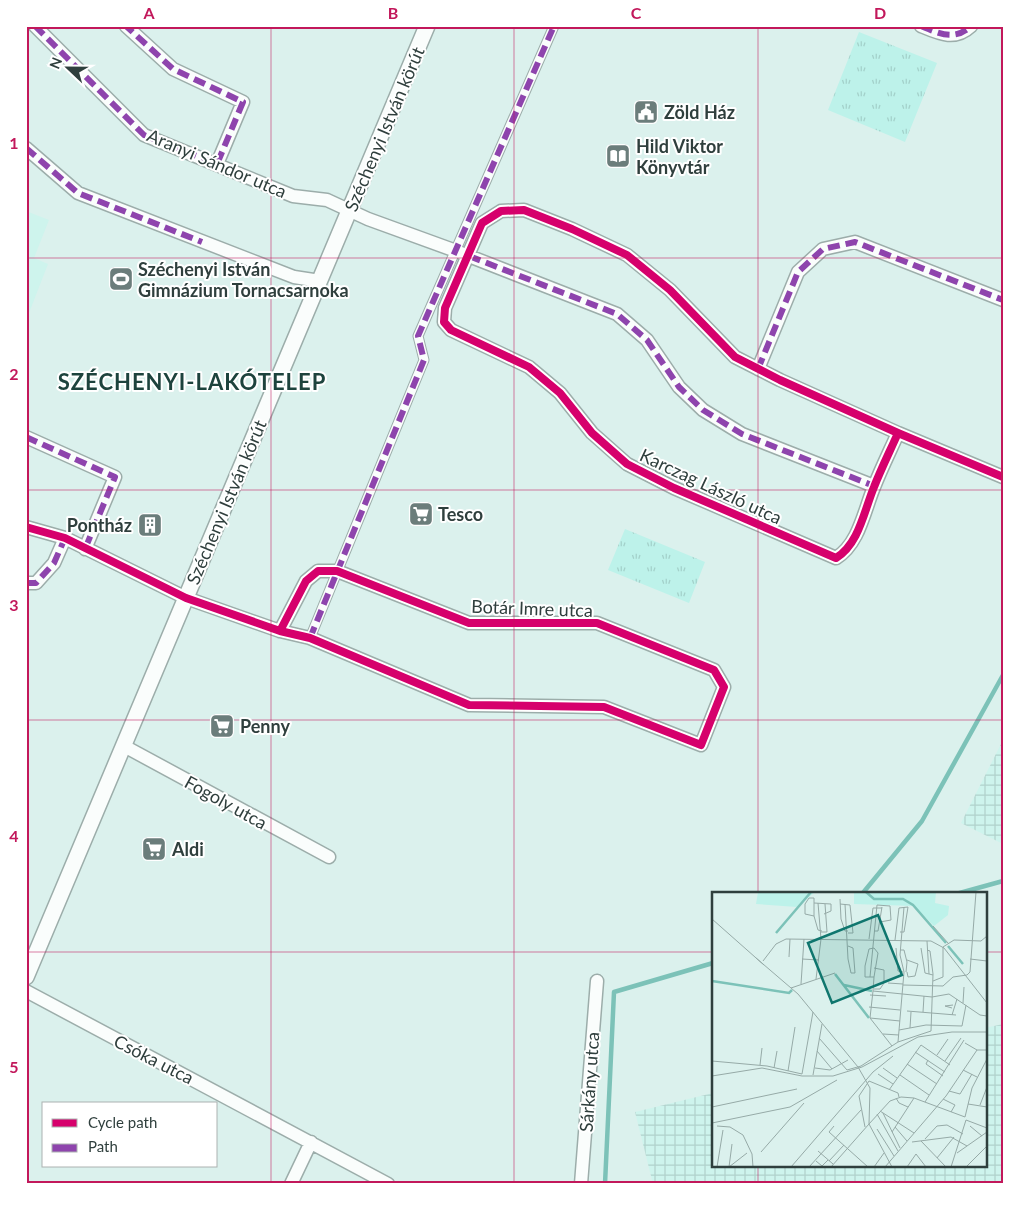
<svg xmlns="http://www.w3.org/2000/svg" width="1029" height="1210" font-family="Lato,sans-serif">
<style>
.built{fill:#cef4ed}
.industrial{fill:url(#industrial-grid)}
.park{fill:url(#park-tufts)}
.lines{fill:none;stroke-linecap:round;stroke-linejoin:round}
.stream{stroke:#7cc2b8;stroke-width:4.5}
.pedestrian-casing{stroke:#9cadaa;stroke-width:11}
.minor-casing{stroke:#9cadaa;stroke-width:15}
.tertiary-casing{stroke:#9cadaa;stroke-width:18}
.pedestrian{stroke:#fafdfc;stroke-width:9}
.minor{stroke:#fafdfc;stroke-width:12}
.tertiary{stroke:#fafdfc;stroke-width:15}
.quiet{stroke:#8e44ad;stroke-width:6;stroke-dasharray:12 6;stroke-linecap:butt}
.cycleway-casing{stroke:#fff;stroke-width:11}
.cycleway{stroke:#d6006c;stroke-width:8}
.grid{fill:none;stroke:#c2185b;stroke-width:1;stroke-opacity:0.55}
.labels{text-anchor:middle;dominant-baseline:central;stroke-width:4;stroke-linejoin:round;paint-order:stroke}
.poi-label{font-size:18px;font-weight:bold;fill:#2f3f3d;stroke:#fff;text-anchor:start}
.street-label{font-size:18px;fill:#2f3f3d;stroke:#fff}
.district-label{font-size:22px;font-weight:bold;letter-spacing:1px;fill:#1d433d;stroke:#fff}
.inset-river{fill:none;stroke:#7cc2b8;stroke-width:2.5}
.inset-road{fill:none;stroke:#96aaa7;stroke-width:1}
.view{fill:#0f766e;fill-opacity:0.15;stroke:#0f766e;stroke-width:2.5}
.inset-edge{fill:none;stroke:#2f3f3d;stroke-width:2.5}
.neatline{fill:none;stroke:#c2185b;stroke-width:2}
.grid-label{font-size:16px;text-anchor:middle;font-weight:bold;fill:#c2185b}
</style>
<defs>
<pattern id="industrial-grid" width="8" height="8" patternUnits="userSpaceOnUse" patternTransform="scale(1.25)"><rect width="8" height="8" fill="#cef4ed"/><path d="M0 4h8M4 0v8" fill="none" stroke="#b1d2cc"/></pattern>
<pattern id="park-tufts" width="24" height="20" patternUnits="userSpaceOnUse" patternTransform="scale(1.25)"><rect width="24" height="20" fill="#bdf2ea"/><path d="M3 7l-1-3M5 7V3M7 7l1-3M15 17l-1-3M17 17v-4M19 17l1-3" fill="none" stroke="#a3d1ca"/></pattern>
</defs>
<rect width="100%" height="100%" fill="#dbf1ed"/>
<path class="built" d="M26 211 49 220 34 258 48 264 29 313 26 312Z"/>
<path class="industrial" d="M1003 740V844L961 823Z
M1003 1024V1184H653L635 1112 713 1093V1166H985V1028Z"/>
<path class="park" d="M859 32 937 63 905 142 828 110Z
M625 529 705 562 689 603 608 570Z"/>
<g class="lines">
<path class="stream" d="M862 894 922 821 1003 675
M956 894 1003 881
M605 1184 614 992 713 963"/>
<defs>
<path id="pedestrian" d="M310 638 424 360 418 336 554 26"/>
<path id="minor" d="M35 26 144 135 293 196 327 200 368 219 456 251 617 314 647 340 679 387 703 410 742 434 874 486
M126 26 173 69 243 102 217 164
M921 26C940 34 955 41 971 26
M26 148 78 193 294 277 320 281
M758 369 798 272 823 249 855 242 1003 300
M898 433 780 380 735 357 670 290 627 255 572 229 524 210 501 211 482 223 445 308 444 322 451 330 529 367 560 393 592 433 627 464 674 488 836 558C859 544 864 511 874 487 881 469 890 451 898 433L1003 477
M26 437 115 477 85 549
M26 527 65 538 186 598 280 631 310 638 469 705 604 707 701 745 724 687 714 670 597 623H469L337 571H318L306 581 280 631
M26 583H36L54 563 65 538
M124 746 329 857
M26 991 388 1184
M291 1184 311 1142
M581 1184 597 981"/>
<path id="tertiary" d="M26 977 427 26"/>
</defs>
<use href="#pedestrian" class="pedestrian-casing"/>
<use href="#minor" class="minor-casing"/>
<use href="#tertiary" class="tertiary-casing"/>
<use href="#pedestrian" class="pedestrian"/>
<use href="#minor" class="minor"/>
<use href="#tertiary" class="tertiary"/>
<path class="quiet" d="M35 26 144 135 217 164 243 102 173 69 126 26
M921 26C940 34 955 41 971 26
M26 148 78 193 202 242
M469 256 617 314 647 340 679 387 703 410 742 434 874 486
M758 369 798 272 823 249 855 242 1003 300
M26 437 115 477 85 549
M26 583H36L54 563 65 538
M310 638 424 360 418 336 554 26"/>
<defs>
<path id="cycleway" d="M898 433 780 380 735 357 670 290 627 255 572 229 524 210 501 211 482 223 445 308 444 322 451 330 529 367 560 393 592 433 627 464 674 488 836 558C859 544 864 511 874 487 881 469 890 451 898 433L1003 477
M26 527 65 538 186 598 280 631 310 638 469 705 604 707 701 745 724 687 714 670 597 623H469L337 571H318L306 581 280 631"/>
</defs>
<use href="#cycleway" class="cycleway-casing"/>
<use href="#cycleway" class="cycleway"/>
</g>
<path class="grid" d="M271 26V1184M514 26V1184M758 26V894M26 258H1003M26 490H1003M26 720H1003M26 952H713M985 952H1003M758 1166V1184"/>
<defs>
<symbol id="civic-square" viewBox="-11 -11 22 22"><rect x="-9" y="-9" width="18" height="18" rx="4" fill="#6b7d7b" stroke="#fff"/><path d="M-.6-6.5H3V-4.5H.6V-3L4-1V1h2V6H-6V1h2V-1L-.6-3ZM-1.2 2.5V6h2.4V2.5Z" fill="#fff"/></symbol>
<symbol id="library-square" viewBox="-11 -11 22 22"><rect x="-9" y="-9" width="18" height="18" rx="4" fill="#6b7d7b" stroke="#fff"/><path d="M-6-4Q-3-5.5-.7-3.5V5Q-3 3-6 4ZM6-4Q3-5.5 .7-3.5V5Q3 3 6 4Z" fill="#fff"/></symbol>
<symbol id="stadium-square" viewBox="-11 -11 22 22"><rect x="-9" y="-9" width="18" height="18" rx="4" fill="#6b7d7b" stroke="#fff"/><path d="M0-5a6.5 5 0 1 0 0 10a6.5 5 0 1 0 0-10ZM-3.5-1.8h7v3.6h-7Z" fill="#fff"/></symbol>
<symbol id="supermarket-square" viewBox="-11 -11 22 22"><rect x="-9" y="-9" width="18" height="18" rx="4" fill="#6b7d7b" stroke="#fff"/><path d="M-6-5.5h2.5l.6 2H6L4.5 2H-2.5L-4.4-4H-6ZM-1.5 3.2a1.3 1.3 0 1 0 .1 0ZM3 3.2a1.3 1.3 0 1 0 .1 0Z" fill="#fff"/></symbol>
<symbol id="building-square" viewBox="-11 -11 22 22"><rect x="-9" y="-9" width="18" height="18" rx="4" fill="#6b7d7b" stroke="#fff"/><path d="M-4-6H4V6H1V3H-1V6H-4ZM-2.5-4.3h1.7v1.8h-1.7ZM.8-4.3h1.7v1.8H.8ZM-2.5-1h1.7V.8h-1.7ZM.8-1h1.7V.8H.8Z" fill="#fff"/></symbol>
</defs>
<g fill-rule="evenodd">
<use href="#civic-square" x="632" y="98" width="28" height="28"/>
<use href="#library-square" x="604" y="142" width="28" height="28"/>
<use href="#stadium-square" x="107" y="265" width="28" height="28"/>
<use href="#supermarket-square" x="407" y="500" width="28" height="28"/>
<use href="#building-square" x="136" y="511" width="28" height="28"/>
<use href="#supermarket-square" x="208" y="712" width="28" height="28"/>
<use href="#supermarket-square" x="140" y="835" width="28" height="28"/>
</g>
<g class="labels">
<g class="poi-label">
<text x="664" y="112">Zöld Ház</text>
<text x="636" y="146">Hild Viktor<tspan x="636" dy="21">Könyvtár</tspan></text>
<text x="138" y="269">Széchenyi István<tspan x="138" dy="21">Gimnázium Tornacsarnoka</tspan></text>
<text x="438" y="514">Tesco</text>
<text x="132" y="525" text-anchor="end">Pontház</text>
<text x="240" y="726">Penny</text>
<text x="172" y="849">Aldi</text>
</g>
<g class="street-label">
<text transform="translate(384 129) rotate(-67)">Széchenyi István körút</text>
<text transform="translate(217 163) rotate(23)">Aranyi Sándor utca</text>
<text transform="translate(711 486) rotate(25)">Karczag László utca</text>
<text transform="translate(226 502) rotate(-67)">Széchenyi István körút</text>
<text transform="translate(532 608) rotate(2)">Botár Imre utca</text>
<text transform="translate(226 802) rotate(29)">Fogoly utca</text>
<text transform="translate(154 1059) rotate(27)">Csóka utca</text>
<text transform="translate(589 1082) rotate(-86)">Sárkány utca</text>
</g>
<g class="district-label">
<text x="192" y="381">SZÉCHENYI-LAKÓTELEP</text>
</g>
</g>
<g transform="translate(712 892)">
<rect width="275" height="275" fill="#dbf1ed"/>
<path d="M46 0H103L85 15 44 12ZM142 0H224L223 11 237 14 236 23 222 34 202 14 142 12Z" fill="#bdf2ea"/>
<path class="inset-river" d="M154 0 162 7H191L201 13 234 51M64 41 99 0M236 54 251 72M123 82 157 126M0 89 77 101 80 98M132 93 160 99"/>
<path class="inset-road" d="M128 7 129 27 133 39H136M102 11 119 12V19L112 22M106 11 109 47M128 12 138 13 141 41H136M133 12 136 67 139 81H143L141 56 136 54M102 24V6H97L93 12V22L102 24 106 38 110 39M0 27 52 73M221 34 236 51M162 39H166L170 15M109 40H115L113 12M157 47 161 16H170M183 48 187 16 196 15 192 40H188M215 49 217 82 221 83M184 56 186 79 191 80M209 56 213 81 217 82M188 58H192L195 70 194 80M77 65 78 47M44 66 86 102 146 175 158 196 157 232 119 275M90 67 107 68M258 67 275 69M195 68 206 72 203 84 196 85 195 80M51 69 64 52 74 47 219 49 232 56 275 111M255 83 258 80 264 0M158 85 165 13 178 14 179 28 168 30M162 85 166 61 162 56M104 87 109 47M221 89 231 85V55L242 48 269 49 275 44M176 91 191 92M89 92 92 47M191 93 231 94 241 85 255 83M79 96 123 81M162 97H168L172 91V78L162 76M161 99 162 85H153V74L157 57 162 56M158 103 174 104M251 111 252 95M157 115 188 118M240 116 233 114 241 113M195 119 244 123M211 120 212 104M240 123 245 107M158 126 161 99 220 105 237 102 268 123 275 124M158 126 180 154M158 126 188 129M198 136 199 120M187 138 214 133 250 134 254 113M171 142 187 143M107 146 135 178 149 174 186 150 219 139 221 82 218 59 215 58M186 150 192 80 188 63 192 15M253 151 265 158H275M105 159 120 177M203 160 233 180M225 163 236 147M216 168 214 172 231 184M0 169 55 174 90 182 101 120M233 169 249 146M195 172 225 192M48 173 50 156M62 176 65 159M103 176 118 178 136 168M171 176 185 186M251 178 265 185M76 179 83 135M166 182 181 192M101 183 110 132M188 183 217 203M0 184 50 176 90 184H121L150 175 206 145 240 140H275M177 198 209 153 238 173M237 199 248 202 260 182M184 206 187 211 196 215M231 207 243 213 239 220M213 210 252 148M256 212 275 215M268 213 275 195M0 215 85 197M168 219 202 241M171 221 188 256M165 222 186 259M253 225 260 196 275 167M254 228 275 236M0 231 78 215 125 188M5 234 18 235 31 243 40 262 41 275M122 234 117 240 156 275M258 234 270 244M153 235 147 204 157 189 186 201 187 205M183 235 195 249M165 237 182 264M180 240 202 206M213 247 225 234 235 233 251 242M209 249 234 275M200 250 239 245 255 254M106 259 121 272M49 260 92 211M245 261 275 240M225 266 242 245M104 269 110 274 116 268M117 269 132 253M5 275 11 238M17 275 20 252M17 275 35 261M79 275 161 180 181 164M97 275 149 218M162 275 172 261M173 275 234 204 265 158M180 275 157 232 178 209 189 205 202 206 253 225M195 275 204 262 214 275M239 275 254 228M254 275 275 254"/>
<path class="view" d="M166 23 190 83 120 111 96 51Z"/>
<rect width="275" height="275" class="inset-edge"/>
</g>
<rect width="1029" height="1210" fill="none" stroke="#ffffff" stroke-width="55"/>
<rect x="42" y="1102" width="175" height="65" fill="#ffffff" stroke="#acb2b1"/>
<rect x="52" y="1119" width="25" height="8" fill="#d6006c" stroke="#acb2b1"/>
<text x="88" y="1128" font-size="15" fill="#2f3f3d">Cycle path</text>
<rect x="52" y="1144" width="25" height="8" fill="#8e44ad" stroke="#acb2b1"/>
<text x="88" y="1152" font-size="15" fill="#2f3f3d">Path</text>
<g transform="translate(68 68) rotate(292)" stroke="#ffffff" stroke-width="4" paint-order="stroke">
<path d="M0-4L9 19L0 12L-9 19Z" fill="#2f3f3d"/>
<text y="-8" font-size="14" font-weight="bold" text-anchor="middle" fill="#2f3f3d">N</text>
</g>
<rect x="28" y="28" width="974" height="1154" class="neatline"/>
<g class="grid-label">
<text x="149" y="19">A</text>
<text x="393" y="19">B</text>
<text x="636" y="19">C</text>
<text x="880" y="19">D</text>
<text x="14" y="149">1</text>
<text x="14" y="380">2</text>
<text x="14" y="611">3</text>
<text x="14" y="842">4</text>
<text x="14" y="1073">5</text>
</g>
</svg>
